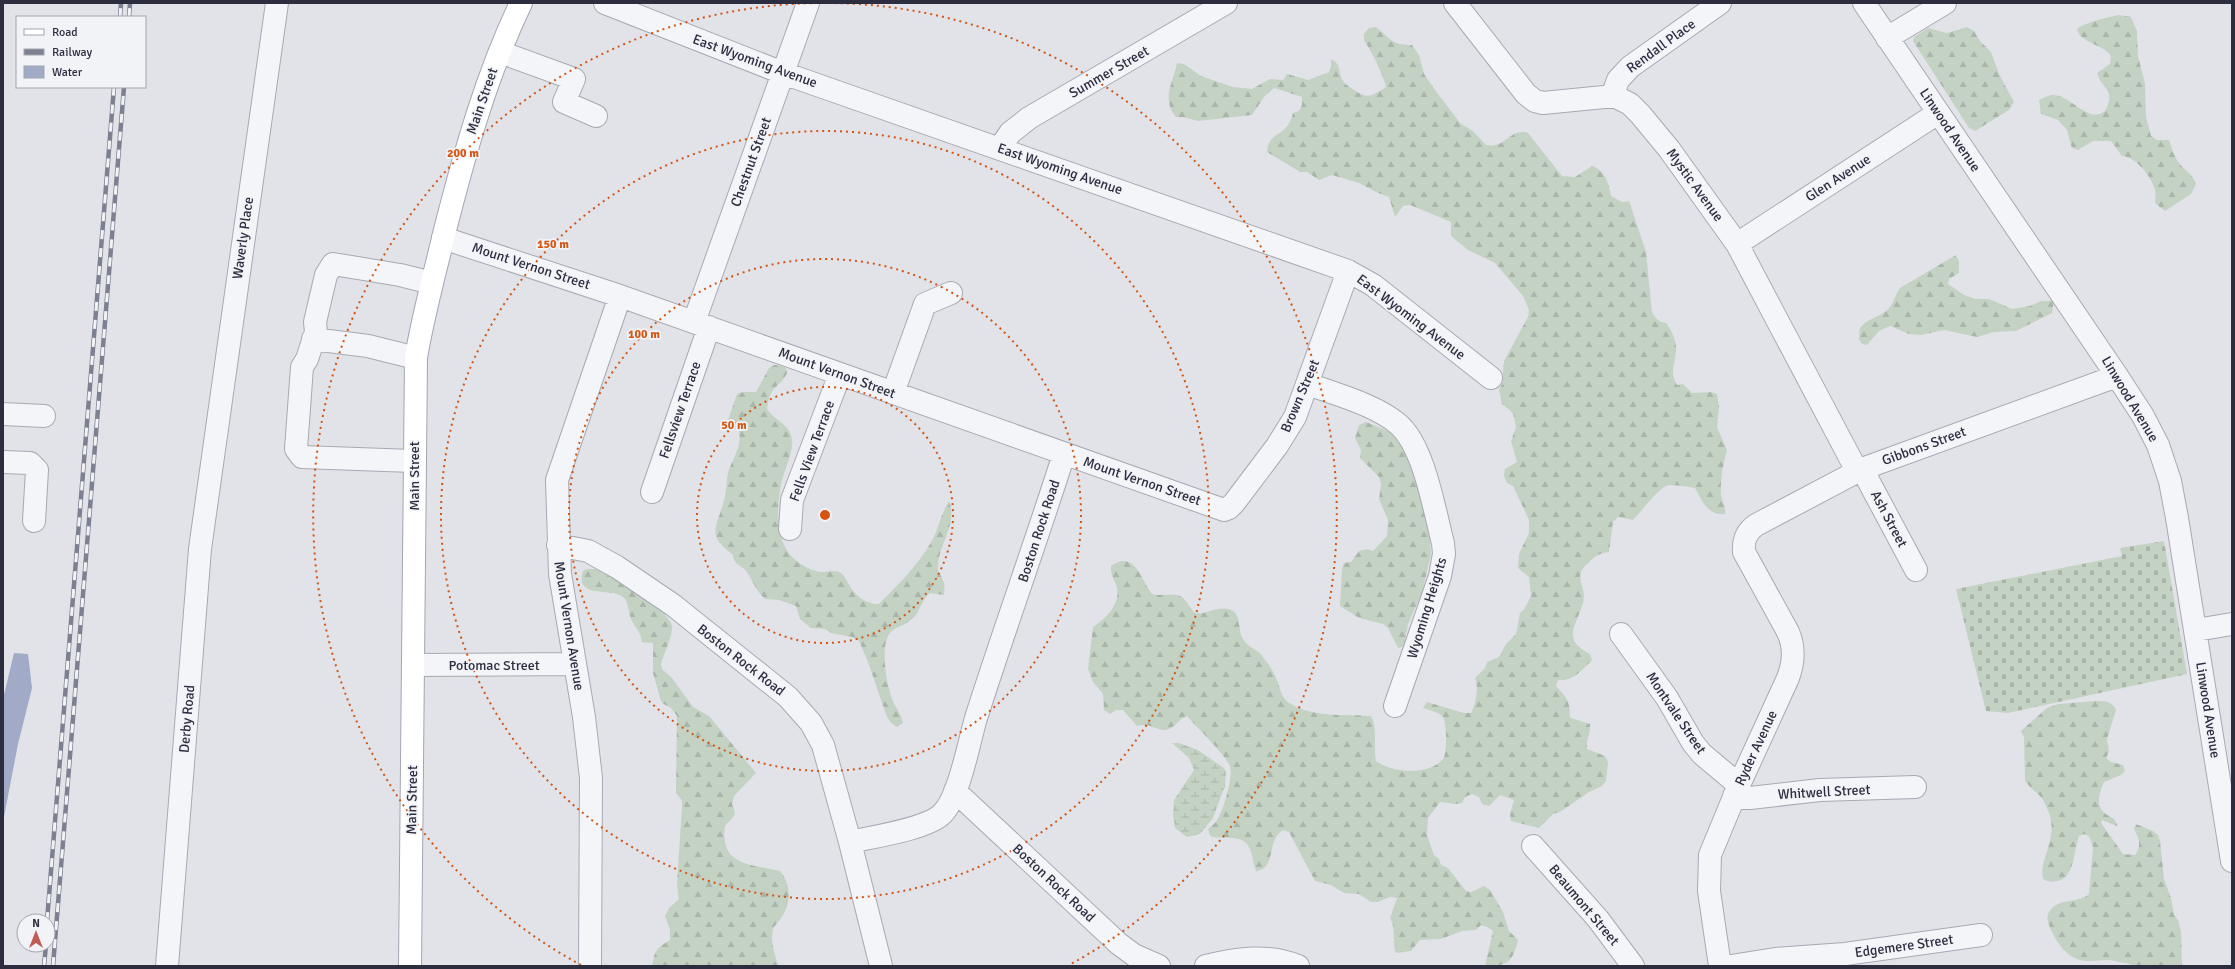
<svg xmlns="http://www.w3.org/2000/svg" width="2235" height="969" font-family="Signika,sans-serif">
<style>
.forest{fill:url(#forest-firs)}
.wetland{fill:url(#wetland-marsh)}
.cemetery{fill:url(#cemetery-stones)}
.water{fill:#a1aac6}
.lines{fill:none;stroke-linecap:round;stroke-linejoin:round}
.minor-casing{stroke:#a8a9b3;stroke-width:24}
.major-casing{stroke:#a2a6b4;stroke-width:24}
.minor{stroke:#f4f5f8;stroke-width:22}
.major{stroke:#fff;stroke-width:22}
.rail-casing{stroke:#7d8091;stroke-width:4.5}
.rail{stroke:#f2f3f7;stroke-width:3;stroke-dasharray:9;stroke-linecap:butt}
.ring{fill:none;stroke:#d55511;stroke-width:2;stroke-dasharray:2 4}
.labels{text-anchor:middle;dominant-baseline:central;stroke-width:3.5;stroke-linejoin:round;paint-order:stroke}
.street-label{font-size:14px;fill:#2c2e40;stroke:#f2f3f7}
.centre{fill:#d55511;stroke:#f2f3f7;stroke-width:2}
.ring-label{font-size:12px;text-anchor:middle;font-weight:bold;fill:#d55511;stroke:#f2f3f7;stroke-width:3.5;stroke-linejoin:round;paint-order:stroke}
</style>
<defs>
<pattern id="forest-firs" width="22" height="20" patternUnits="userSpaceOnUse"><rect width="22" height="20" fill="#c4d2c4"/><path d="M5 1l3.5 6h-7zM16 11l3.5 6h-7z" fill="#a9b5a9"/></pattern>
<pattern id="wetland-marsh" width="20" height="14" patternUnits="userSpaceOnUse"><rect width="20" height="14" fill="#c4d2c4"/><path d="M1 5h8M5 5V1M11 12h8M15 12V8" fill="none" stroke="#a9b5a9"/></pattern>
<pattern id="cemetery-stones" width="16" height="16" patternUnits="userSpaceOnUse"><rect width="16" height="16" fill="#c4d2c4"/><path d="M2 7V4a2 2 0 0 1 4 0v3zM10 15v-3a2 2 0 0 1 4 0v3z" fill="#a9b5a9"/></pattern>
</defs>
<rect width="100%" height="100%" fill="#e2e3e9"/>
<path class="forest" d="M2119 15 2131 17 2137 31 2138 56 2145 84 2146 117 2151 136 2157 140H2169C2172 149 2174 157 2180 164 2186 172 2193 174 2196 184L2191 194 2165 211 2155 203C2155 198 2156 194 2155 190 2152 177 2135 156 2122 156L2111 141H2093L2078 150 2072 148 2067 130 2058 120 2041 114 2039 100C2043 98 2047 96 2051 95 2070 93 2088 125 2105 111 2117 89 2101 89 2097 73L2110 64 2111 56C2103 44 2080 43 2077 29 2081 24 2111 16 2119 15Z
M1376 27C1391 39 1391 45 1412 45L1419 55 1424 74 1435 90 1461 124 1473 131 1486 145C1506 149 1510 127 1528 133L1562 176 1575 177 1592 166C1605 170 1609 184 1611 196L1622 202 1629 201 1646 252 1652 312C1656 319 1659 322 1666 323 1671 329 1676 340 1676 347 1677 362 1668 369 1677 385L1683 384 1692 393 1711 392 1717 394 1719 407 1717 427 1727 450C1723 465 1720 479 1721 495 1722 502 1726 507 1725 514 1708 516 1702 501 1695 488 1689 487 1671 484 1666 486 1658 489 1640 513 1633 520L1618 517 1613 522 1609 552C1600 553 1595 556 1588 563 1571 578 1588 586 1583 603 1576 627 1561 639 1590 654L1592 660C1582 670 1573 682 1558 680L1556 686C1561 692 1568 698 1569 706 1571 711 1568 713 1571 718L1590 724C1591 733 1586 739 1587 749L1605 756 1608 762 1606 781 1602 786 1589 792 1560 812 1553 814 1539 828 1511 821 1510 814 1514 800 1500 795 1489 806 1482 804 1479 797 1472 794 1465 797 1462 803 1455 804 1440 802 1428 818 1427 835 1434 855 1439 859 1441 865 1448 868 1466 891 1471 892 1484 886 1490 890 1503 912 1509 931 1518 940C1512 963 1508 966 1485 966L1493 931 1487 927 1481 925 1476 930 1462 931 1441 939 1420 940 1411 951 1396 953C1391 941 1397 930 1390 918L1397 898 1390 897 1377 902H1371L1359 894 1344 893 1331 885 1315 881 1289 832 1283 830C1266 840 1277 869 1256 871 1253 864 1253 856 1250 849 1243 832 1222 841 1210 836L1208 829C1211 826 1215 824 1217 820 1223 812 1235 773 1229 764 1219 748 1199 730 1187 716 1178 719 1175 729 1165 730 1155 730 1149 722 1137 726L1123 710H1116L1110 714 1104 710 1103 694 1093 682 1088 669 1093 627C1106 618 1120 605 1117 588 1115 580 1110 575 1111 566 1135 549 1141 580 1152 594 1161 597 1176 591 1183 598 1188 602 1190 609 1195 613 1206 615 1216 606 1228 609 1243 612 1237 630 1243 639 1248 648 1258 649 1263 657 1268 663 1273 671 1276 678 1280 686 1280 696 1288 702 1310 718 1346 714 1371 716 1378 729 1373 747 1376 761 1392 773 1429 776 1443 759 1447 754 1447 723 1443 717 1439 712 1429 710 1423 708L1427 702 1464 713H1471C1476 703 1479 688 1475 678L1485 668 1487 662 1499 657 1506 644 1516 634 1520 613 1525 608 1531 596 1529 577 1518 568 1519 554 1529 533V520L1513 486 1507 483 1504 476 1505 469 1517 462 1511 441 1516 427 1513 413 1502 404 1499 390 1502 384 1504 361 1528 317 1529 310 1523 296 1495 263 1468 250 1451 236V222L1410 205 1403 206 1395 217 1389 197 1376 192 1359 183 1332 175 1319 180 1307 172H1300L1267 152C1269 133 1280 137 1288 125 1290 122 1292 117 1293 113L1299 111 1302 105V97L1274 88 1264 97 1252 115 1198 121 1183 117H1176C1161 99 1173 83 1177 63L1184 64 1201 76 1233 87 1252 89 1270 79 1283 80 1287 74 1308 80 1329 72 1331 66V59C1341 64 1338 70 1342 79 1344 83 1347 85 1351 88 1366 99 1370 98 1386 87 1385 79 1370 47 1364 41V34L1369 28Z
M1967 27 1974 31 1980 41 1991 52 1999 74 2014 102 2009 110 1975 131 1969 128 1913 41 1914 37 1928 28 1947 33Z
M1956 255 1959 261V273L1949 279 1948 284 1964 295 1976 299H1989L2012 309 2030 306 2041 301H2054L2052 313 2016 331 1994 332 1977 337 1944 330 1921 335 1909 334 1890 326 1879 331 1867 345 1862 344 1859 339 1860 328C1867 319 1876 318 1885 312 1894 306 1894 296 1900 288Z
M774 365C801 367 779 383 773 390 769 395 768 402 767 409 773 419 787 423 791 435 795 449 786 466 782 480 777 504 774 539 793 558 800 565 814 572 823 572 829 572 836 570 841 573 844 575 846 580 848 583 855 596 865 604 879 604 898 585 926 557 936 532 941 519 942 513 949 501 958 524 939 543 938 565 937 572 942 576 944 583 945 586 944 591 944 595L930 593C921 600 920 613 911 620 904 626 896 626 890 633 879 647 887 692 896 707 899 713 902 716 903 723L897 727 891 723 887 717 868 662 859 641 852 637 831 633 825 629 811 628 800 619 796 606 779 600 765 599C756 591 753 581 747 572 741 564 734 566 733 555 705 534 717 528 724 500 727 491 726 482 728 473 732 458 744 445 738 429L731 427 728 420 737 394 743 392H756L769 368Z
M1366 422 1390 432 1406 452 1428 515 1431 554 1422 593 1408 624 1404 646 1398 648 1388 628 1383 624 1359 618 1340 606 1342 569 1344 563 1351 562 1359 551 1367 549 1373 551 1387 536 1388 520 1379 499 1381 484 1379 477 1360 458 1361 450 1355 438 1359 425Z
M587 569H596L605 572C618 581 675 612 672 629 671 640 664 653 661 664L662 669 672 678 693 707 709 716 756 773 734 796 732 804 735 812 734 816 725 826C719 866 752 864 780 871 793 886 791 907 778 922 776 925 774 926 773 929 770 942 775 954 778 966H652C655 950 656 949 670 940V930L665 916 669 908 679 899 677 884 682 806V801L676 792 677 716 671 708 662 703 660 698 653 673V643L642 642C641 631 633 626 630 616 628 610 629 602 623 597 612 587 574 600 583 571Z
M2095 701C2105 701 2112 701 2116 710L2107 739 2109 752 2106 758 2111 762 2123 765 2125 771 2121 775 2104 782C2099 794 2094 808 2109 816 2114 819 2115 819 2117 825V826L2102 820 2101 823 2123 854 2135 855C2142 846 2139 838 2134 829L2136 824 2153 831 2158 835 2160 841 2164 879 2171 898 2174 915 2178 920 2181 932 2182 966H2133C2127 962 2122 963 2115 961 2107 959 2100 961 2091 961 2071 962 2060 948 2052 932 2049 926 2045 918 2049 912 2058 897 2078 904 2089 894L2093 847 2089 836 2084 834 2079 836C2072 856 2075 889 2044 880 2036 864 2059 840 2049 813 2047 809 2044 800 2041 797 2035 791 2030 788 2025 781L2024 737 2021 731 2047 708 2059 704Z"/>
<path class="wetland" d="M1172 743H1179L1198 750 1224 768 1226 773 1225 786 1213 818 1200 834 1187 837 1175 828 1173 814 1174 800 1194 770 1189 758Z"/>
<path class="cemetery" d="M2164 541 2187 674 2008 713 1986 711 1956 589 2122 556 2120 548Z"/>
<path class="water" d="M14 653 28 654 32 688 18 744 3 822V699Z"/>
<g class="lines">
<defs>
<path id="minor" d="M605 3 783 73 1348 271 1373 285 1491 378
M1455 3 1526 94 1535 101 1543 103 1604 97H1616L1630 104 1640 114 1669 149 1737 244 1857 471
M1864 3 2117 376 2143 416 2158 445 2170 481 2177 518 2232 861
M1887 38 1945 3
M500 52 574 79 564 102 596 116
M1612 97 1618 80 1630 67 1720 3
M1000 148 1010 133 1029 118 1226 3
M443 238 620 296 1224 510 1229 508 1234 503 1277 446 1295 417 1348 271
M1737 244 1938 113
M694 322 808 3
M313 339 368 346 416 358
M1308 384C1335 394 1376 405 1398 424 1424 446 1434 509 1443 543L1444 554 1440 576 1395 706
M893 393 925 304 951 293
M3 414 44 416
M413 461 302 457 296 449 302 367 307 359 316 332 315 322 326 275 333 264 400 275 432 283
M3 462 30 463 37 470 34 521
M1862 469 1916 570
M652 492 709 327
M790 529 792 500 840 374
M558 545 588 551 617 567 673 605 788 697 811 723 823 745 850 842
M2196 630 2232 624
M1621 634 1667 698 1693 743 1702 754 1739 785
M413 665 575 664
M955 791 1119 944 1134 955 1159 966
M1734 796 1750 798 1820 790 1915 787
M1533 846 1598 919 1633 966
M167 966 200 549 277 3
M590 966 591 778 584 717 560 574 557 480 620 296
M881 966 850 842C872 837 927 829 942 814 959 798 969 742 976 718 1004 630 1036 542 1064 454
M1206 966C1238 958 1267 954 1298 966
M1720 966 1709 891 1710 855 1739 785 1788 678C1794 662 1795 648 1788 632L1744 552C1743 540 1746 532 1756 525L1862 469 2117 376
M1731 966 1775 959 1845 954 1981 935"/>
<path id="major" d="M410 966 416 358C423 315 435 273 445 230 465 152 486 76 521 3"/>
</defs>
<use href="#minor" class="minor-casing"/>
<use href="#major" class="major-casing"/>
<use href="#minor" class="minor"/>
<use href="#major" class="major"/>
<defs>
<path id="rail" d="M120 17 121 3
M129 17 130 3
M47 921 114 87
M44 966 46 945
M53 966 124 87"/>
</defs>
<use href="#rail" class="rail-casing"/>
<use href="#rail" class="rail"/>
</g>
<g class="ring">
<circle cx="825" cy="515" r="128"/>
<circle cx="825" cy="515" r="256"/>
<circle cx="825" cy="515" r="384"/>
<path d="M581 965A512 512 0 0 1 821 3M829 3A512 512 0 0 1 1069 965"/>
</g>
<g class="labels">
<g class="street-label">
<text transform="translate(1661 46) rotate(-36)">Rendall Place</text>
<text transform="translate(755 61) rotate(20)">East Wyoming Avenue</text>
<text transform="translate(1109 72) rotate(-30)">Summer Street</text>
<text transform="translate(482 101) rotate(-71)">Main Street</text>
<text transform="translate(1950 130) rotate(56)">Linwood Avenue</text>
<text transform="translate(751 162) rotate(-70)">Chestnut Street</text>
<text transform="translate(1060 169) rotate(19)">East Wyoming Avenue</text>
<text transform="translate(1838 178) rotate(-33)">Glen Avenue</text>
<text transform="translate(1695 185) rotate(54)">Mystic Avenue</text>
<text transform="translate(243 238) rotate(-82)">Waverly Place</text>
<text transform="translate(531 266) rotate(18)">Mount Vernon Street</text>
<text transform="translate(1411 317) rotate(37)">East Wyoming Avenue</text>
<text transform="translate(837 373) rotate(20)">Mount Vernon Street</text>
<text transform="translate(1300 396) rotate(-67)">Brown Street</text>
<text transform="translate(2130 399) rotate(59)">Linwood Avenue</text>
<text transform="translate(680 410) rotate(-71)">Fellsview Terrace</text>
<text transform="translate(1924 446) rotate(-20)">Gibbons Street</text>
<text transform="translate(812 451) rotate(-70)">Fells View Terrace</text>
<text transform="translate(414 476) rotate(-90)">Main Street</text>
<text transform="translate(1142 481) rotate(19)">Mount Vernon Street</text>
<text transform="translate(1889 519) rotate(62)">Ash Street</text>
<text transform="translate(1039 531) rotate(-72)">Boston Rock Road</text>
<text transform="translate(1427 608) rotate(-73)">Wyoming Heights</text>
<text transform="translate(569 626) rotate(81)">Mount Vernon Avenue</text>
<text transform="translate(741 660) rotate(38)">Boston Rock Road</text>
<text x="494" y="665">Potomac Street</text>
<text transform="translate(2208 710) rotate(81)">Linwood Avenue</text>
<text transform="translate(1676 713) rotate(56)">Montvale Street</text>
<text transform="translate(187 719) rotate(-85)">Derby Road</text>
<text transform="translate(1756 748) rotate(-65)">Ryder Avenue</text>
<text transform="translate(1824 792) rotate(-3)">Whitwell Street</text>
<text transform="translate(412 800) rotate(-89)">Main Street</text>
<text transform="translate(1054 883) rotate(43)">Boston Rock Road</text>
<text transform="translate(1584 905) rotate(50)">Beaumont Street</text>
<text transform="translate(1904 946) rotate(-8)">Edgemere Street</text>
</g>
</g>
<circle cx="825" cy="515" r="6" class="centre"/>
<g class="ring-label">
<text x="463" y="157">200 m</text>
<text x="553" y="248">150 m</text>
<text x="644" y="338">100 m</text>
<text x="734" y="429">50 m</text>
</g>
<rect width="2235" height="969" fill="none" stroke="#2c2e40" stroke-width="8"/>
<rect x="16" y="16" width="130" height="72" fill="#f2f3f7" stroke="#a3a4ae"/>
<rect x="24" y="29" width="20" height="6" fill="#ffffff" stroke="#a3a4ae"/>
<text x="52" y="36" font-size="12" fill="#2c2e40">Road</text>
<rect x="24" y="49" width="20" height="6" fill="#7d8091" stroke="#a3a4ae"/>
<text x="52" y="56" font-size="12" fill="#2c2e40">Railway</text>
<rect x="24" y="66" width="20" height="12" fill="#a1aac6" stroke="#a3a4ae"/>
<text x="52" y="76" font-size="12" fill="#2c2e40">Water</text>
<g transform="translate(36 933)"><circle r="19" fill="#f2f3f7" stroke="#a3a4ae"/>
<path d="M0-3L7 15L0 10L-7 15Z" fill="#c25b53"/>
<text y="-6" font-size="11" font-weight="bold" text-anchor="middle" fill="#2c2e40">N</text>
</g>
</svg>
